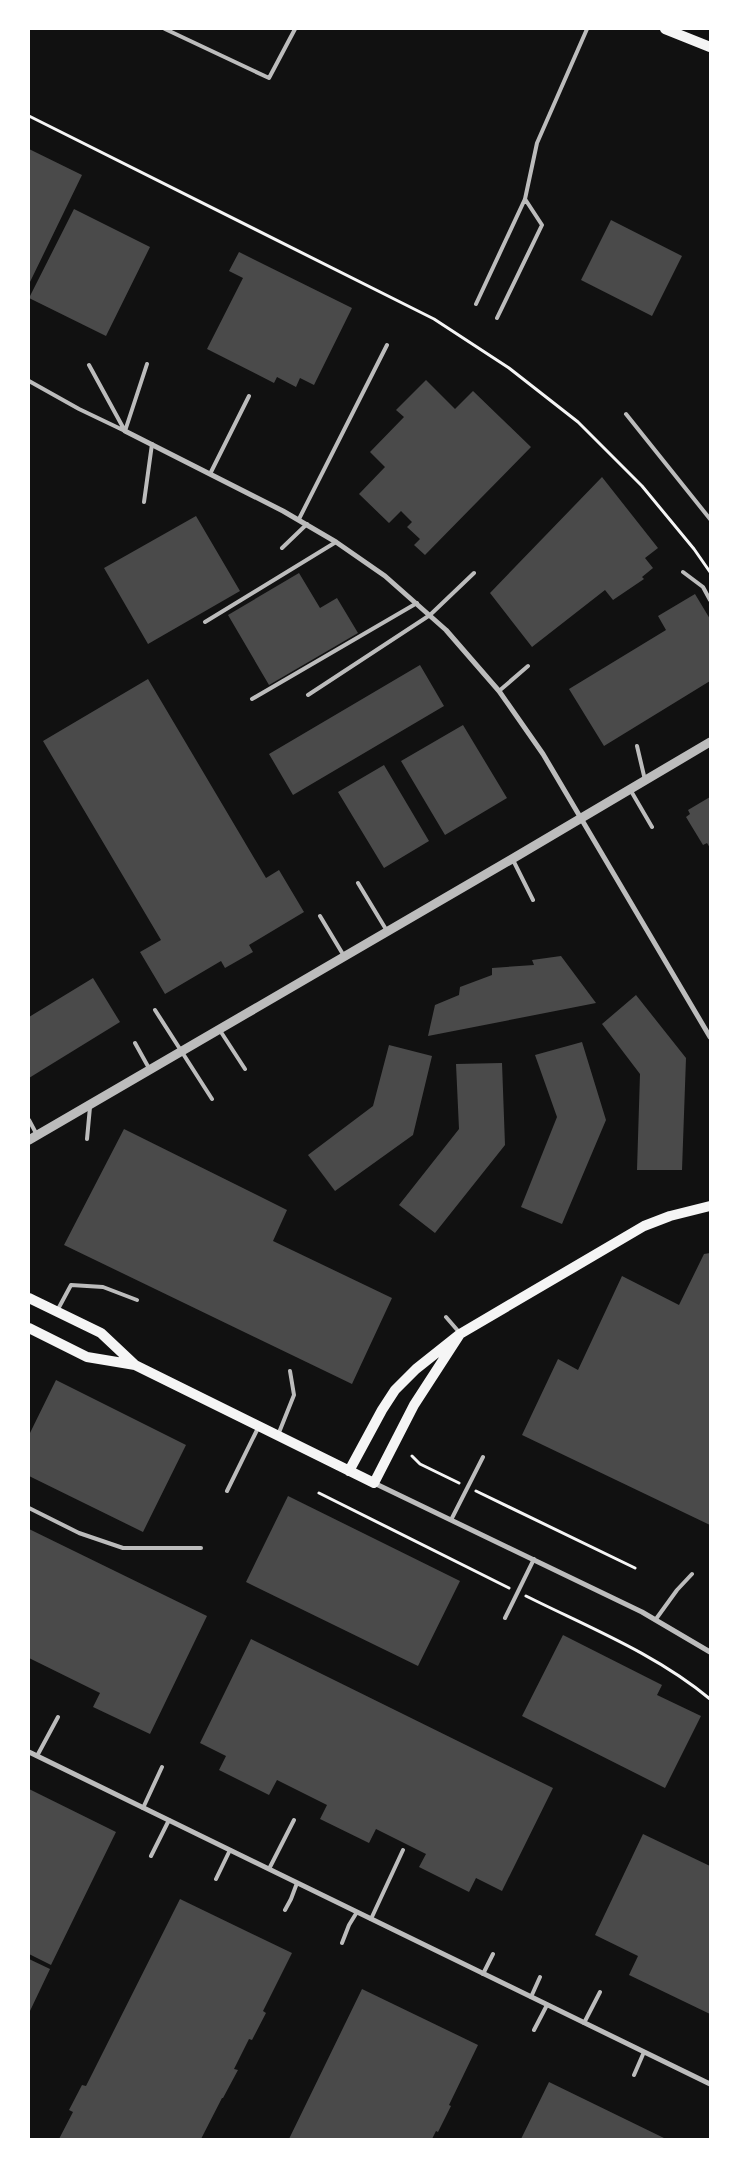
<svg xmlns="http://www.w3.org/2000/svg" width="739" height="2168" font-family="Commissioner,sans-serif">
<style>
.building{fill:#4a4a4a}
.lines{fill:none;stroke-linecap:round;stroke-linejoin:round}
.path{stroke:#f5f5f5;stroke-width:3}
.service{stroke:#bcbcbc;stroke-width:4}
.minor{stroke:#bcbcbc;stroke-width:5}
.tertiary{stroke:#bcbcbc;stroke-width:9}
.secondary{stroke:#f5f5f5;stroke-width:10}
</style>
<rect width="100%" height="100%" fill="#111"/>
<path class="building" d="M29 149 82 175 29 284Z
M74 209 150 247 106 336 29 298Z
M611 220 682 256 652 316 581 280Z
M239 252 352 308 314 385 300 378 296 387 277 377 274 383 207 349 243 278 229 271Z
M426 380 455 409 473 391 531 447 425 555 414 545 420 539 407 527 412 522 401 511 389 523 359 494 385 467 370 452 404 417 396 410Z
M602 477 658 548 645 558 653 568 642 577 644 579 613 600 605 590 532 647 490 593Z
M196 516 240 591 148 644 104 568Z
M299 573 320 608 337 598 358 633 269 685 228 615Z
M695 594 710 619V681L604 746 569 689 666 630 658 616Z
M420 665 444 706 293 795 269 754Z
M148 679 266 878 279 870 304 912 249 945 253 952 225 968 221 961 165 994 140 952 161 940 43 741Z
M463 725 507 798 445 835 401 761Z
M384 765 429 841 384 868 338 792Z
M710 797V848L707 843 703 845 686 817 690 814 688 810Z
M561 956 596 1003 428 1036 435 1005 459 995 460 987 492 975V968L534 965 532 960Z
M93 978 120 1022 29 1078V1017Z
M636 995 686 1058 682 1170H637L640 1074 602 1024Z
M582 1042 606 1120 562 1224 521 1207 557 1117 535 1055Z
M389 1045 432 1056 413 1135 335 1191 308 1155 373 1106Z
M502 1063 505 1145 435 1233 399 1205 459 1129 456 1064Z
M124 1129 287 1210 273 1241 392 1298 352 1384 64 1245Z
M710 1253V1525L522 1435 558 1359 578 1370 622 1276 679 1305 704 1254Z
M56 1380 186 1445 143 1532 29 1476V1435Z
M288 1496 460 1581 418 1666 246 1582Z
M29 1529 207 1616 150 1734 93 1707 100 1693 29 1658Z
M563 1635 662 1685 657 1695 701 1716 665 1788 522 1716Z
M251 1639 553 1788 502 1891 476 1878 469 1892 419 1867 426 1854 376 1829 369 1843 320 1819 327 1805 277 1780 269 1795 219 1770 226 1756 200 1743Z
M29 1789 116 1832 51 1965 29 1954Z
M643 1834 710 1866V2014L629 1975 638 1956 595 1935Z
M180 1899 292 1953 263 2011 266 2013 252 2040 249 2039 234 2069 238 2070 223 2098H222L201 2139H59L73 2112 69 2110 82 2085 86 2086Z
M29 1959 50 1969 29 2013Z
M362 1989 478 2045 449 2105 451 2106 438 2132 436 2131 432 2139H289Z
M549 2082 666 2139H521Z"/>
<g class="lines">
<path class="path" d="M29 116 434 319 509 368 578 422 642 486 694 549 710 572
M412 1456 420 1464 459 1483
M476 1491 635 1568
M319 1493 509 1588
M526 1596C588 1627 656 1654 710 1699"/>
<path class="service" d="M165 29 269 78 295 29
M476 304 525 199 537 143 587 29
M497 318 542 225 525 199
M89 365 125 431
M29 381 79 409 125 431
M626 414 710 519
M125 431 147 364
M210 474 249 396
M144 502 152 444
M299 519 387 345
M282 548 307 524
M683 572 703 587 710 600
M205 622 336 542
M499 691 528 666
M308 695 430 615 474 573
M252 699 417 603
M637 746 645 780
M631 791 652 827
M513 860 533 900
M358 883 387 931
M320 916 344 956
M155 1010 212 1099
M219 1029 245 1069
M135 1043 150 1070
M29 1120 37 1135
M87 1139 90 1107
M57 1311 71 1285 103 1287 137 1300
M446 1317 459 1332
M278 1435 294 1395 290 1371
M227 1491 259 1426
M29 1508 79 1533 123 1548H201
M451 1520 483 1457
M505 1618 534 1559
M656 1619 677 1590 692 1574
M37 1756 58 1717
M143 1808 162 1767
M151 1856 169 1820
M269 1869 294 1820
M216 1879 230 1850
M285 1910 291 1899 297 1883
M371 1919 403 1850
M342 1943 349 1925 357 1912
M483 1974 493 1954
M531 1997 540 1977
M584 2023 600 1992
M534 2030 547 2005
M634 2075 644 2052"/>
<path class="minor" d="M125 431 283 511 336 542 385 576 446 630 499 691 543 754 710 1037
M374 1483 642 1612 710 1652
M29 1752 710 2084"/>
<path class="tertiary" d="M29 1140 512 859 710 742"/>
<path class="secondary" d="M665 29 710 47
M29 1298 101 1333 135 1365
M29 1328 87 1357 135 1365 374 1483 414 1405 460 1334
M349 1471 382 1410 395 1390 416 1369 460 1334 644 1226 670 1216 710 1206"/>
</g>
<rect width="739" height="2168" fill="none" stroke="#ffffff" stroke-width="60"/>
</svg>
